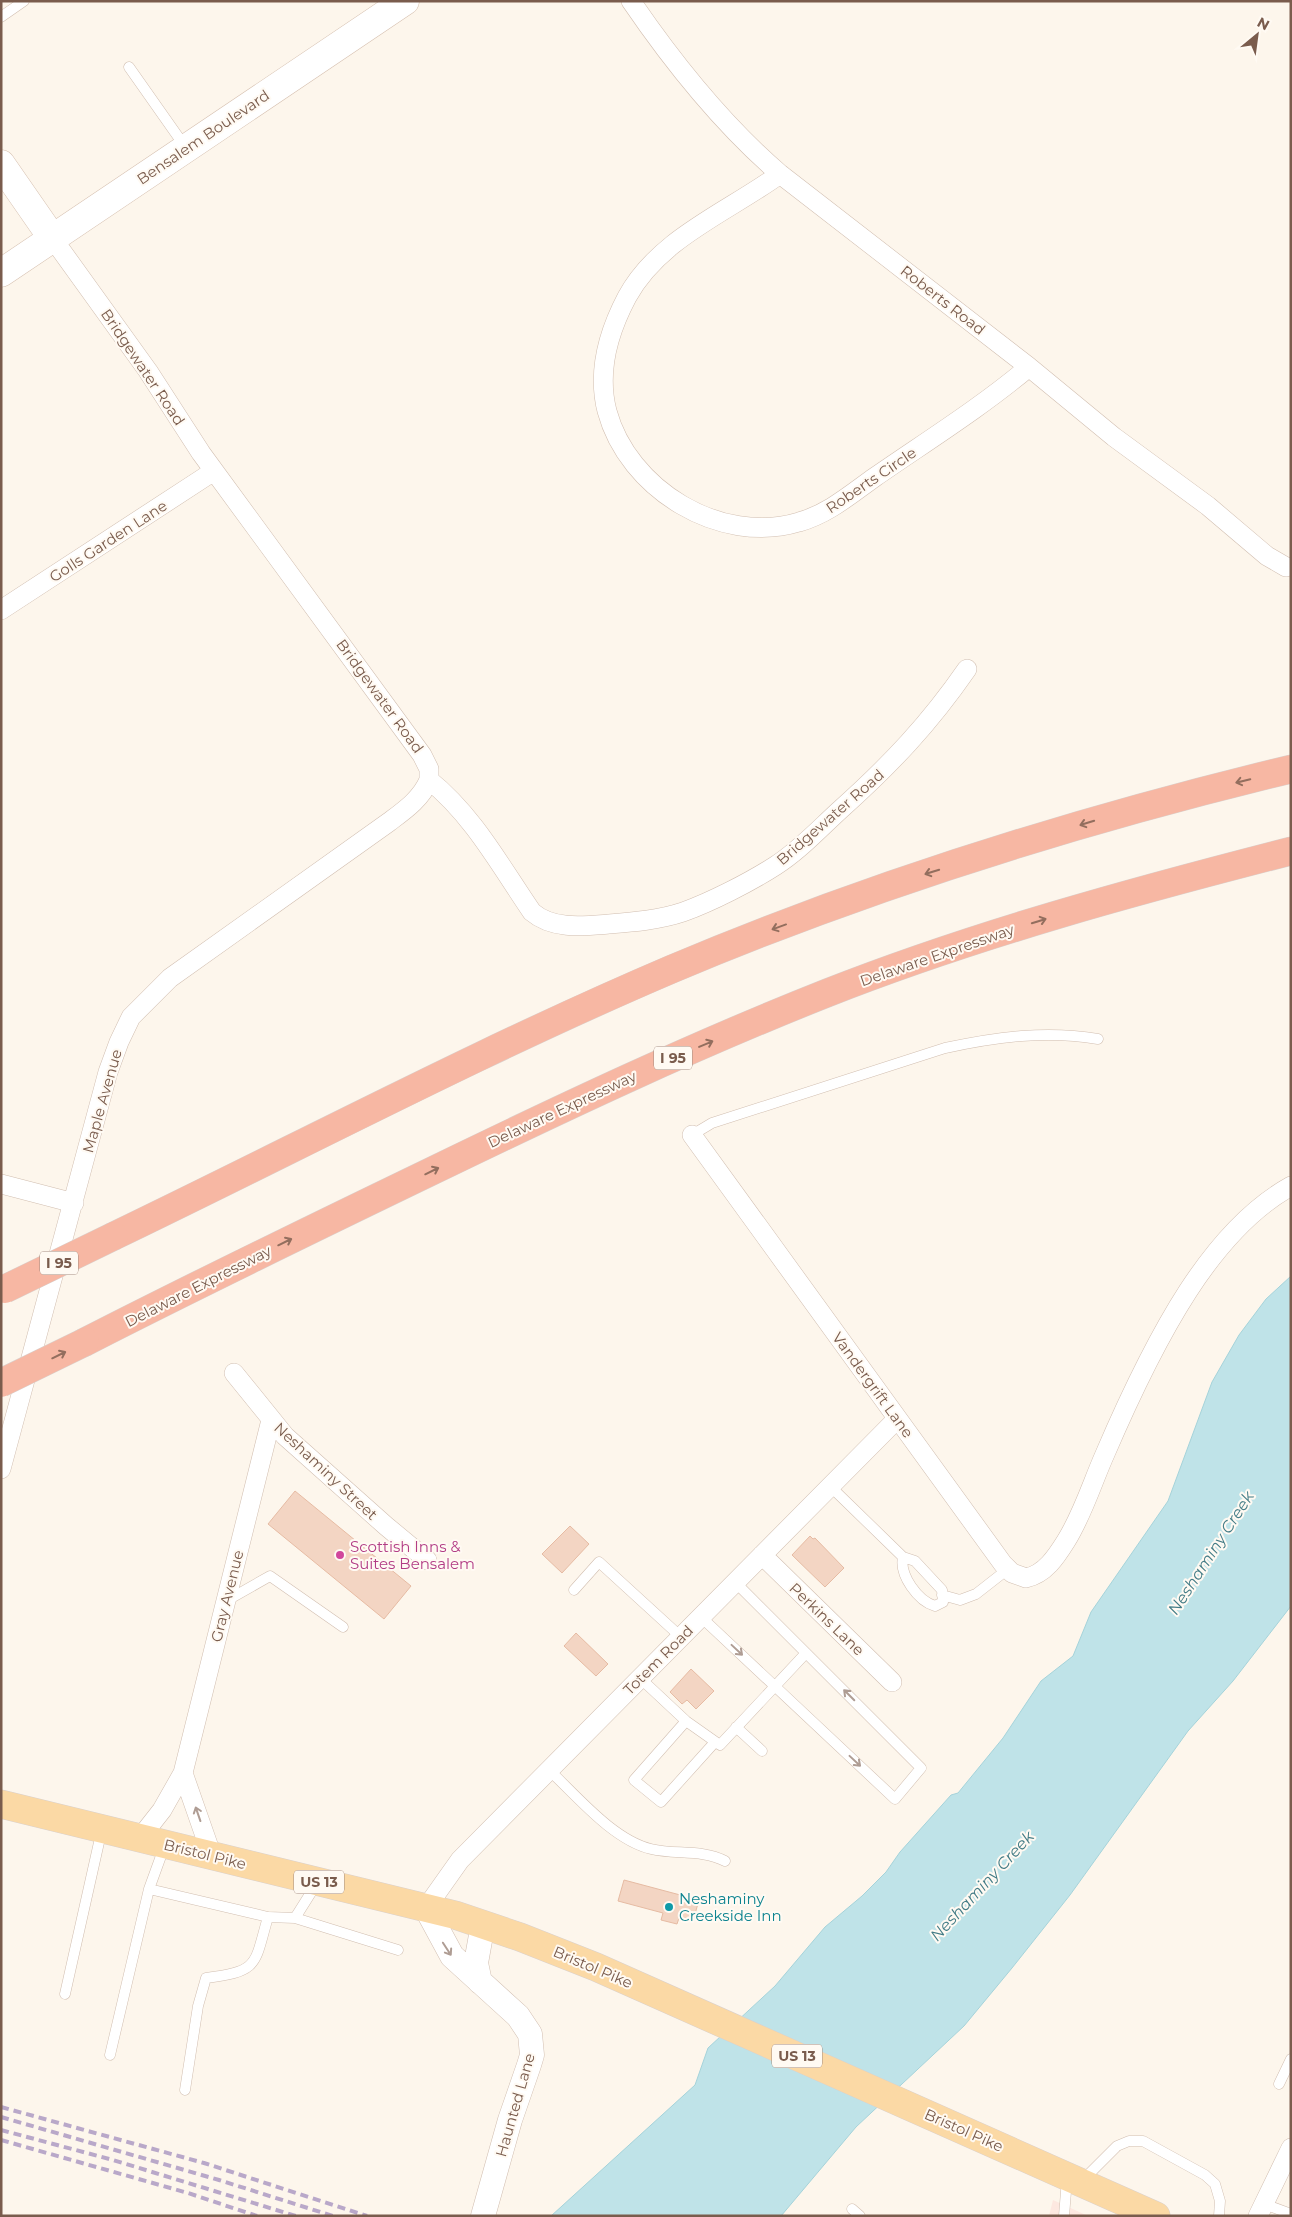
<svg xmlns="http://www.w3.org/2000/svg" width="1292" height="2217" font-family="Montserrat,sans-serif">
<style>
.commercial{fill:#fde8e0}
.water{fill:#bfe3e8;stroke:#a5d3da}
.building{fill:#f3d5c3;stroke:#e6bba3}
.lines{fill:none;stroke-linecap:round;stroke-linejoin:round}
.service-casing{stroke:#d1beb0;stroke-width:11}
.minor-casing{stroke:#d1beb0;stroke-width:20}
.tertiary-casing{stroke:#d1beb0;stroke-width:25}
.secondary-casing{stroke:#d6c0b0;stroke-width:29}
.primary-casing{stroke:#dad1cd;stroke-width:29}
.motorway-casing{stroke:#dad1cd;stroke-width:29}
.service{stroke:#fff;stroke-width:10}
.minor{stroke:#fff;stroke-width:19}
.tertiary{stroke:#fff;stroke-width:24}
.secondary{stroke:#fff;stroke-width:28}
.primary{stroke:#fbd9a5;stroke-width:28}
.motorway{stroke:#f7b7a3;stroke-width:28}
.rail{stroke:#b9a8c9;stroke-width:4;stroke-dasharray:8 5;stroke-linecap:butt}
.motorway-bridge-casing{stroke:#dad1cd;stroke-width:29;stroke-linecap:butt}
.motorway-bridge{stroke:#f7b7a3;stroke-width:28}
.oneway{stroke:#936e5e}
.oneway2{stroke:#af9d94}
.hotel-dot{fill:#d1479c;stroke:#fffaf3;stroke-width:2}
.culture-dot{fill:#0f9aa8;stroke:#fffaf3;stroke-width:2}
.labels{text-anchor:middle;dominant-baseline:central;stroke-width:4;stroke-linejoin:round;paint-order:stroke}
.shield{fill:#fffaf3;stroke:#a28b7f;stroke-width:1}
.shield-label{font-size:14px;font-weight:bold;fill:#7a5c4d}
.street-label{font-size:15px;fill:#7a5c4d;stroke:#fffaf3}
.hotel-label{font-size:15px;fill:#b23c85;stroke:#fffaf3;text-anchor:start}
.culture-label{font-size:15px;fill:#0d838f;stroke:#fffaf3;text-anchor:start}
.water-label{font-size:16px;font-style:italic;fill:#437c86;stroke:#fffaf3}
</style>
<rect width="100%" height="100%" fill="#fdf6ec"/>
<path class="commercial" d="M1053 2200 1088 2216H1049Z"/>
<path class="water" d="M1291 1276V1606L1233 1681 1188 1731 1070 1895 1012 1968 964 2026 856 2127 781 2216H551L695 2085 708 2048 775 1986 825 1927 862 1896 886 1872 900 1852 951 1795 958 1793 1003 1738 1041 1681 1073 1656 1091 1612 1168 1501 1212 1382 1239 1335 1266 1299Z"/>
<path class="building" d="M295 1491 411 1586 384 1619 268 1524Z
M570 1526 589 1544 562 1573 542 1554Z
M810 1536 813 1539 815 1538 844 1568 825 1587 792 1555Z
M576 1633 608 1664 596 1676 564 1646Z
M691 1669 714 1691 696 1709 687 1700 682 1704 670 1692Z
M624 1880 699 1900 693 1921 679 1918 677 1924 661 1920 663 1913 618 1901Z"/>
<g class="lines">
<defs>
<path id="service" d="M1 17 24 1
M129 67 186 148
M692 1135 712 1123 945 1048C997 1037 1046 1030 1098 1039
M830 1486 903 1557 915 1561 942 1590 943 1602 935 1606C918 1601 899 1575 903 1557
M574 1590 599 1562 681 1637
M942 1595 960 1600 976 1594 1008 1569
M226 1601 270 1576 343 1627
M701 1617 895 1799 921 1768 735 1582
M640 1678 686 1721 720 1745 806 1653
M686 1721 634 1780 661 1802 715 1742
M736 1727 762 1751
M549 1770C577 1796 613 1840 651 1849 676 1855 701 1849 725 1861
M165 1845 149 1889 268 1917 295 1918 317 1883
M295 1918 398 1950
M65 1994 102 1829
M110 2055 149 1889
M1279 2084 1291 2059
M185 2090 198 2006 206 1978C260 1971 254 1965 268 1917
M1082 2181 1117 2146 1129 2141H1143L1205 2175 1215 2184 1220 2201 1219 2216
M1264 2204 1291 2214
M852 2209 860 2216
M1064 2216 1067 2179"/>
<path id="minor" d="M631 1C674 64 722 124 780 174L1029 367 1114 437 1208 506 1267 556 1286 567
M780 174C728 212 659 238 627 297 609 331 597 372 607 411 628 489 720 546 799 522 828 514 851 494 875 477 927 441 980 408 1029 367
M53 239 148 371 201 453 422 755 429 769V780C473 815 501 867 532 912 553 930 584 926 609 924 634 922 659 920 683 912 711 902 750 882 775 866 799 851 820 828 841 809 891 764 929 724 967 669
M1 610 214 471
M692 1135 1003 1564 1012 1573 1026 1578C1045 1574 1056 1557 1066 1541 1083 1514 1092 1483 1105 1454 1129 1398 1155 1342 1188 1291 1214 1251 1248 1210 1291 1186
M1 1184 74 1203
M234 1373 285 1436 386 1526 427 1560
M1 1469 108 1072 119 1042 131 1017 170 978 389 822C405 810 421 799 429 780
M762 1555 892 1682
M183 1773 212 1856
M140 1838 162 1810 183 1773 271 1420
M426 1908 460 1860 897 1419
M1258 2216 1291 2148"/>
<path id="tertiary" d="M426 1908 452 1956 518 2016 530 2034 532 2055 529 2065 510 2120 483 2216
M480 1982 476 1963 483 1924"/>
<path id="secondary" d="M1 164 53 239
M1 273 405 1"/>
<path id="primary" d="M1 1804 455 1915 520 1937 596 1967 1156 2216"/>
<path id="motorway" d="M114 1236C299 1147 482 1050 672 969 871 885 1080 820 1291 769
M85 1342C200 1283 316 1227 432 1171 562 1108 693 1046 827 993 977 934 1135 891 1291 851"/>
</defs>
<use href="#service" class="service-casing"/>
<use href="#minor" class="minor-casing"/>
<use href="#tertiary" class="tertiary-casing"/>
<use href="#secondary" class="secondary-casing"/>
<use href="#primary" class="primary-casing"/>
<use href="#motorway" class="motorway-casing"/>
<use href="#service" class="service"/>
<use href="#minor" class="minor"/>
<use href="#tertiary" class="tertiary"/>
<use href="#secondary" class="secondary"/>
<use href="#primary" class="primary"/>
<use href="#motorway" class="motorway"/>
<path class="rail" d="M1 2107 204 2163 367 2216
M1 2117 219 2180 333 2216
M1 2130 113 2160 296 2216
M1 2140 188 2193 257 2216"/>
<defs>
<path id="motorway-bridge" d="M5 1289 114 1236
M1 1383 85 1342"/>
</defs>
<use href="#motorway-bridge" class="motorway-bridge-casing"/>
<use href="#motorway-bridge" class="motorway-bridge"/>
</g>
<defs><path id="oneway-shaft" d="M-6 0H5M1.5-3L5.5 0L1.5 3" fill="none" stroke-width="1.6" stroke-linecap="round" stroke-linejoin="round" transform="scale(1.25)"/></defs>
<g class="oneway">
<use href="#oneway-shaft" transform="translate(1243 781) rotate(166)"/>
<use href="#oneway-shaft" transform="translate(1087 823) rotate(163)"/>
<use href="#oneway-shaft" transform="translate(932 872) rotate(163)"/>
<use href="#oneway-shaft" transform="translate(1039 921) rotate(-17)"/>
<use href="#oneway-shaft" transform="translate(779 927) rotate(160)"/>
<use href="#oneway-shaft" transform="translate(706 1044) rotate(-23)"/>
<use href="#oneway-shaft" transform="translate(432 1171) rotate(-26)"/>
<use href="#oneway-shaft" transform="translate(285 1242) rotate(-26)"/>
<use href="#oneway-shaft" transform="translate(59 1355) rotate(-26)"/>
</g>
<g class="oneway2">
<use href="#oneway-shaft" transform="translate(737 1650) rotate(43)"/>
<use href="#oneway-shaft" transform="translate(849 1695) rotate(-135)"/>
<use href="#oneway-shaft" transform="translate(855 1761) rotate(43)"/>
<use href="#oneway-shaft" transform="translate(198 1814) rotate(-109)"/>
<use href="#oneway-shaft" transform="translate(447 1949) rotate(57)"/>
</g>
<circle class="hotel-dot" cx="340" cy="1555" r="5"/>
<circle class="culture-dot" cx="669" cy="1907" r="5"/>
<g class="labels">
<g class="shield">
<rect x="654" y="1046.5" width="38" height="23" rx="4"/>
<rect x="40" y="1251.5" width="38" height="23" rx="4"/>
<rect x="294" y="1870.5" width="50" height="23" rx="4"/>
<rect x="772" y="2044.5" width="50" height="23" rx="4"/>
</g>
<g class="shield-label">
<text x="673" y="1058">I 95</text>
<text x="59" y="1263">I 95</text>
<text x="319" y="1882">US 13</text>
<text x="797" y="2056">US 13</text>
</g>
<g class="street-label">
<text transform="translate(203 137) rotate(-34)">Bensalem Boulevard</text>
<text transform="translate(943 300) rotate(38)">Roberts Road</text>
<text transform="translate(143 367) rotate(56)">Bridgewater Road</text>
<text transform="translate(871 480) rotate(-34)">Roberts Circle</text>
<text transform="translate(108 541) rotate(-33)">Golls Garden Lane</text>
<text transform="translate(380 696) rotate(54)">Bridgewater Road</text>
<text transform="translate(830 817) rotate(-41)">Bridgewater Road</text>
<text transform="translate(937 955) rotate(-19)">Delaware Expressway</text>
<text transform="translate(102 1101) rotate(-74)">Maple Avenue</text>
<text transform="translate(562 1109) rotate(-25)">Delaware Expressway</text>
<text transform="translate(198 1286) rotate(-27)">Delaware Expressway</text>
<text transform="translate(873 1385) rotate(54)">Vandergrift Lane</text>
<text transform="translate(326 1471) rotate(43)">Neshaminy Street</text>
<text transform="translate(227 1596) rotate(-76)">Gray Avenue</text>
<text transform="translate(827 1619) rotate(44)">Perkins Lane</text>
<text transform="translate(658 1660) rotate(-45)">Totem Road</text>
<text transform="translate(205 1854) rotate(14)">Bristol Pike</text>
<text transform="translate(593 1967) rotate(23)">Bristol Pike</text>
<text transform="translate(515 2105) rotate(-74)">Haunted Lane</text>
<text transform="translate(964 2130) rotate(24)">Bristol Pike</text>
</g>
<g class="hotel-label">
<text x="350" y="1546">Scottish Inns &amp;<tspan x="350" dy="17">Suites Bensalem</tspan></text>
</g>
<g class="culture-label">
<text x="679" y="1898">Neshaminy<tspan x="679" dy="17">Creekside Inn</tspan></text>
</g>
<g class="water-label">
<text transform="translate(1211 1553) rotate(-57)">Neshaminy Creek</text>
<text transform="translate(982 1886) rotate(-47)">Neshaminy Creek</text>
</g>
</g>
<rect width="1292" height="2217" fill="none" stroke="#7a5c4d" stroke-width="5"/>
<g transform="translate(1257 35) rotate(29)" stroke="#fffaf3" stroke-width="4" paint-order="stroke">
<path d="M0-4L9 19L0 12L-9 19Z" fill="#7a5c4d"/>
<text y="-8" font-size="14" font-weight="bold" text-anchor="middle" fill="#7a5c4d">N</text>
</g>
</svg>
